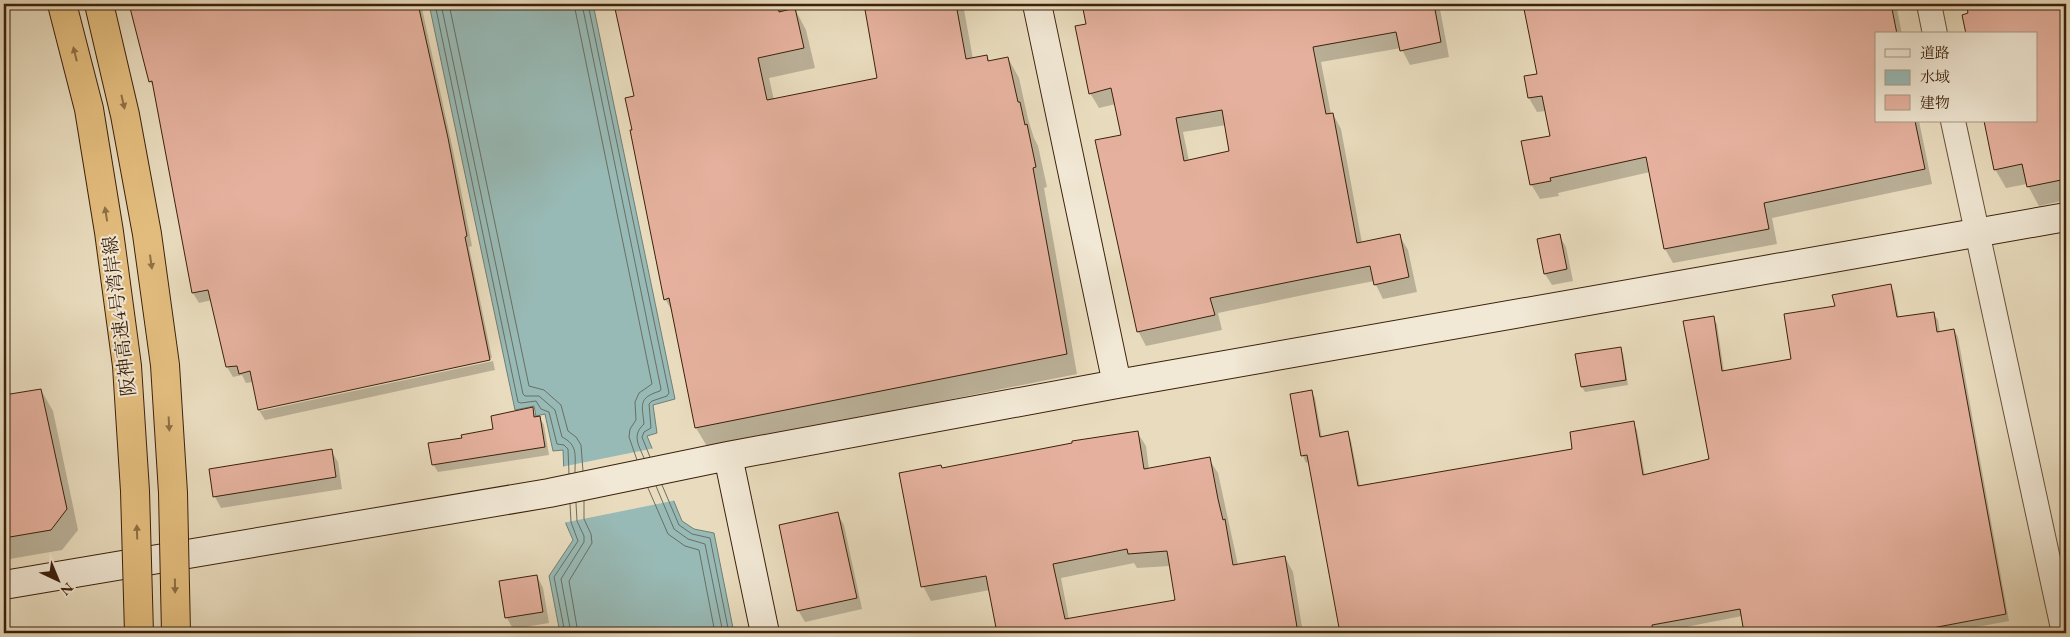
<svg xmlns="http://www.w3.org/2000/svg" width="2070" height="637" font-family="'EB Garamond','Noto Serif JP',serif">
<style>
.water{fill:#98bab6;stroke:#737d72}
.pier{fill:#e9dcbe}
.shadow{fill:#0003;fill-rule:evenodd}
.lines{fill:none;stroke-linecap:round;stroke-linejoin:round}
.shore{stroke:#6a6e60;stroke-width:1}
.building{fill:#e5b19e;stroke:#3c210b;fill-rule:evenodd}
.street-casing{stroke:#675038;stroke-width:26}
.secondary-casing{stroke:#3c210b;stroke-width:30}
.street{stroke:#f1e8d5;stroke-width:24}
.secondary{stroke:#f1e8d5;stroke-width:28}
.highway-bridge-casing{stroke:#3c210b;stroke-width:30;stroke-linecap:butt}
.highway-bridge{stroke:#e4be7f;stroke-width:28}
.oneway{fill:#907045}
.labels{text-anchor:middle;dominant-baseline:central;stroke-width:4;stroke-linejoin:round;paint-order:stroke}
.street-label{font-size:19px;fill:#3c210b;stroke:#f1e8d5}
</style>
<rect width="100%" height="100%" fill="#e9dcbe"/>
<filter id="stains"><feTurbulence type="fractalNoise" baseFrequency=".004" numOctaves="4"/><feColorMatrix values="0 0 0 0 .2 0 0 0 0 .09 0 0 0 0 .02 0 0 0 .5 -.17"/></filter>
<radialGradient id="worn" r=".72"><stop offset=".6" stop-color="#630" stop-opacity="0"/><stop offset="1" stop-color="#630" stop-opacity=".3"/></radialGradient>
<path class="water" d="M429 4H593L675 399 653 405 657 433 647 436 682 521 694 529 714 533 734 633H560L549 576 573 540 566 524 563 450 553 451 545 414 536 416 534 406 515 410Z"/>
<path class="pier" d="M655 448 677 500 563 523 561 467Z"/>
<path class="shadow" d="M130 4H421L453 150 472 246 469 247 492 358 261 408V411L493 361 495 370 265 420 259 410 253 382 246 383 242 375 233 377 227 367 212 300 199 303 193 293 154 87 150 81Z
M616 4H795L797 13 806 30 815 68 769 78 774 100 879 79 865 4H963L973 59 987 56 990 62 1008 58 1019 78 1028 119 1034 138 1038 146 1047 187 1044 188 1077 374 708 448 696 428 674 314 665 299 634 131 636 97Z
M1083 4H1439L1449 57 1410 65 1401 48 1321 62 1331 114H1333L1341 129 1362 243 1399 235 1408 250 1417 292 1383 299 1374 281 1313 293 1218 313 1222 330 1146 346 1138 331 1122 136 1116 104 1099 108 1090 93 1087 25ZM1226 125 1230 152 1189 161 1183 132Z
M1524 4H1896L1902 34H1876V121H1919L1932 184 1772 218 1777 244 1673 263 1665 249 1650 172 1558 193 1559 196 1540 199 1531 184 1552 137 1546 111 1537 112 1529 98 1539 75Z
M1967 4H2066V200L2039 206 2027 184 2006 188 1995 169 2036 121V34L1969 14Z
M1559 235 1566 247 1573 281 1552 285 1545 274Z
M1890 285 1894 292 1899 318 1934 314 1938 320 1940 333 1954 330 1958 337 2009 621 1944 633H1746L1742 616 1655 633H1341L1309 462 1306 463 1303 456 1311 391 1315 398 1322 438 1347 433 1351 440 1360 487 1574 450 1633 423 1637 430 1645 476 1711 460 1713 318 1717 324 1724 372 1792 360 1836 307Z
M1620 348 1623 353 1628 385 1585 392 1582 387 1576 355Z
M41 390 53 411 78 530 62 550 4 560V396Z
M532 409 537 418H540L544 425 549 455 438 472 433 464 463 439 494 430Z
M1137 432 1146 446 1149 470 1209 459 1218 473 1238 565 1285 557 1293 572 1303 633H999L990 590 931 601 923 586 942 469ZM1134 563 1137 568 1170 566 1176 601 1069 620 1061 578Z
M331 450 338 462 342 489 221 508 215 497 210 470Z
M837 513 844 525 862 609 805 622 798 610Z
M537 576 543 588 549 623 513 629 507 618 501 582Z"/>
<g class="lines">
<path class="shore" d="M435 4 518 402 521 403 536 401 541 409 549 412 557 444 564 445 568 449 569 474
M441 4 523 394 525 396H539L555 410 562 437C578 445 575 455 575 472
M449 4 529 386 544 390 561 405 568 431 576 437 581 445 583 471
M574 4 652 384 639 393 635 402 636 420 630 429 629 437 637 460
M582 4 661 389 660 391C638 398 642 404 644 424 632 435 638 444 644 458
M588 4 669 393 667 396 652 401 649 404 651 428 644 432 642 437 650 457
M662 485 679 525 692 534 710 538 729 633
M656 486 674 529 688 539 705 544 723 633
M648 488 668 534 685 546 699 550 715 633
M565 633 554 577 578 541 571 522 570 504
M571 633 561 579 584 542V536L577 521 576 503
M578 633 569 581 592 543 591 534 584 519V501"/>
</g>
<path class="building" d="M129 4H418L448 138 467 236 465 237 490 360 258 410 250 371 239 374 237 366 226 367 208 290 192 293 152 81 149 82Z
M614 4H748L749 8 778 4 779 12 795 8 804 48 758 58 767 100 877 78 864 4H956L966 59 987 55 988 61 1008 57 1018 102H1020L1025 125 1027 124 1036 167 1033 168 1067 354 695 428 669 298 664 300 630 130H632L625 98 634 96Z
M1082 4H1434L1441 42 1400 51 1396 32 1313 47 1326 114 1333 113 1357 243 1400 234 1409 277 1374 285 1370 266 1304 279 1210 298 1215 315 1137 332 1095 140 1121 135 1111 88 1089 94 1075 26 1086 24ZM1222 110 1229 151 1184 161 1176 118Z
M1523 4H1891L1897 34H1876V121H1915L1925 169 1764 203 1769 229 1664 249 1646 157 1550 178 1551 181 1530 185 1521 141 1550 136 1542 96 1528 98 1524 76 1537 74Z
M1966 4H2066V179L2027 187 2022 164 1994 170 1984 121H2036V34H1966L1962 15 1968 13Z
M1560 234 1567 269 1544 274 1537 239Z
M1891 284 1897 317 1934 312 1937 332 1954 329 2006 614 1906 633H1744L1740 609 1652 625 1653 633H1340L1307 455 1301 456 1290 394 1312 390 1320 437 1348 431 1358 486 1572 449 1570 432 1634 421 1643 475 1709 459 1683 321 1714 316 1722 371 1791 359 1784 314 1835 306 1832 295Z
M1621 347 1626 380 1581 387 1575 354Z
M41 389 67 509 51 530 4 538V395Z
M533 407 534 417 540 416 545 447 432 465 428 443 462 438 461 435 493 429 491 416Z
M1138 431 1144 469 1210 457 1218 499 1223 520 1225 519 1233 565 1285 556 1298 633H997L986 576 921 587 899 473 941 465 942 468 1072 443V441ZM1127 549 1128 554 1167 551 1175 600 1065 619 1053 564Z
M332 449 336 477 213 497 209 469Z
M838 512 857 598 797 611 779 525Z
M537 575 543 612 505 618 499 581Z"/>
<g class="lines">
<defs>
<path id="street" d="M1929 4 1935 34
M1953 121 2064 633"/>
<path id="secondary" d="M1037 4 1117 384
M728 456 765 633
M4 585 549 493 728 456 1117 384 2066 217"/>
</defs>
<use href="#street" class="street-casing"/>
<use href="#secondary" class="secondary-casing"/>
<use href="#street" class="street"/>
<use href="#secondary" class="secondary"/>
<defs>
<path id="highway-bridge" d="M62 4 89 109 109 232 127 366 135 491 139 633
M99 4 125 115 147 234 165 365 173 493 176 633"/>
</defs>
<use href="#highway-bridge" class="highway-bridge-casing"/>
<use href="#highway-bridge" class="highway-bridge"/>
</g>
<defs><path id="oneway-solid" d="M-6-.8H1V-3.2L6.5 0L1 3.2V.8H-6Z" transform="scale(1.25)"/></defs>
<g class="oneway">
<use href="#oneway-solid" transform="translate(75 54) rotate(-104)"/>
<use href="#oneway-solid" transform="translate(123 102) rotate(77)"/>
<use href="#oneway-solid" transform="translate(106 214) rotate(-99)"/>
<use href="#oneway-solid" transform="translate(151 262) rotate(82)"/>
<use href="#oneway-solid" transform="translate(169 424) rotate(87)"/>
<use href="#oneway-solid" transform="translate(137 532) rotate(-92)"/>
<use href="#oneway-solid" transform="translate(175 586) rotate(89)"/>
</g>
<g class="labels">
<g class="street-label">
<text transform="translate(119 316) rotate(-97)">阪神高速4号湾岸線</text>
</g>
</g>
<rect width="2070" height="637" fill="none" stroke="#e9dcbe" stroke-width="20"/>
<rect x="5" y="5" width="2060" height="627" fill="none" stroke="#3c210b" stroke-width="2.5"/>
<rect x="10" y="10" width="2050" height="617" fill="none" stroke="#3c210b"/>
<rect x="1875" y="32" width="162" height="90" fill="#f1e8d5" stroke="#a99884"/>
<rect x="1885" y="49" width="25" height="8" fill="#f1e8d5" stroke="#a99884"/>
<text x="1920" y="58" font-size="15" fill="#3c210b">道路</text>
<rect x="1885" y="70" width="25" height="15" fill="#98bab6" stroke="#a99884"/>
<text x="1920" y="82" font-size="15" fill="#3c210b">水域</text>
<rect x="1885" y="95" width="25" height="15" fill="#e5b19e" stroke="#a99884"/>
<text x="1920" y="108" font-size="15" fill="#3c210b">建物</text>
<g transform="translate(58 580) rotate(136)" stroke="#f1e8d5" stroke-width="4" paint-order="stroke">
<path d="M0-4L9 19L0 12L-9 19Z" fill="#3c210b"/>
<text y="-8" font-size="14" font-weight="bold" text-anchor="middle" fill="#3c210b">N</text>
</g>
<rect width="100%" height="100%" filter="url(#stains)"/>
<rect width="100%" height="100%" fill="url(#worn)"/>
</svg>
